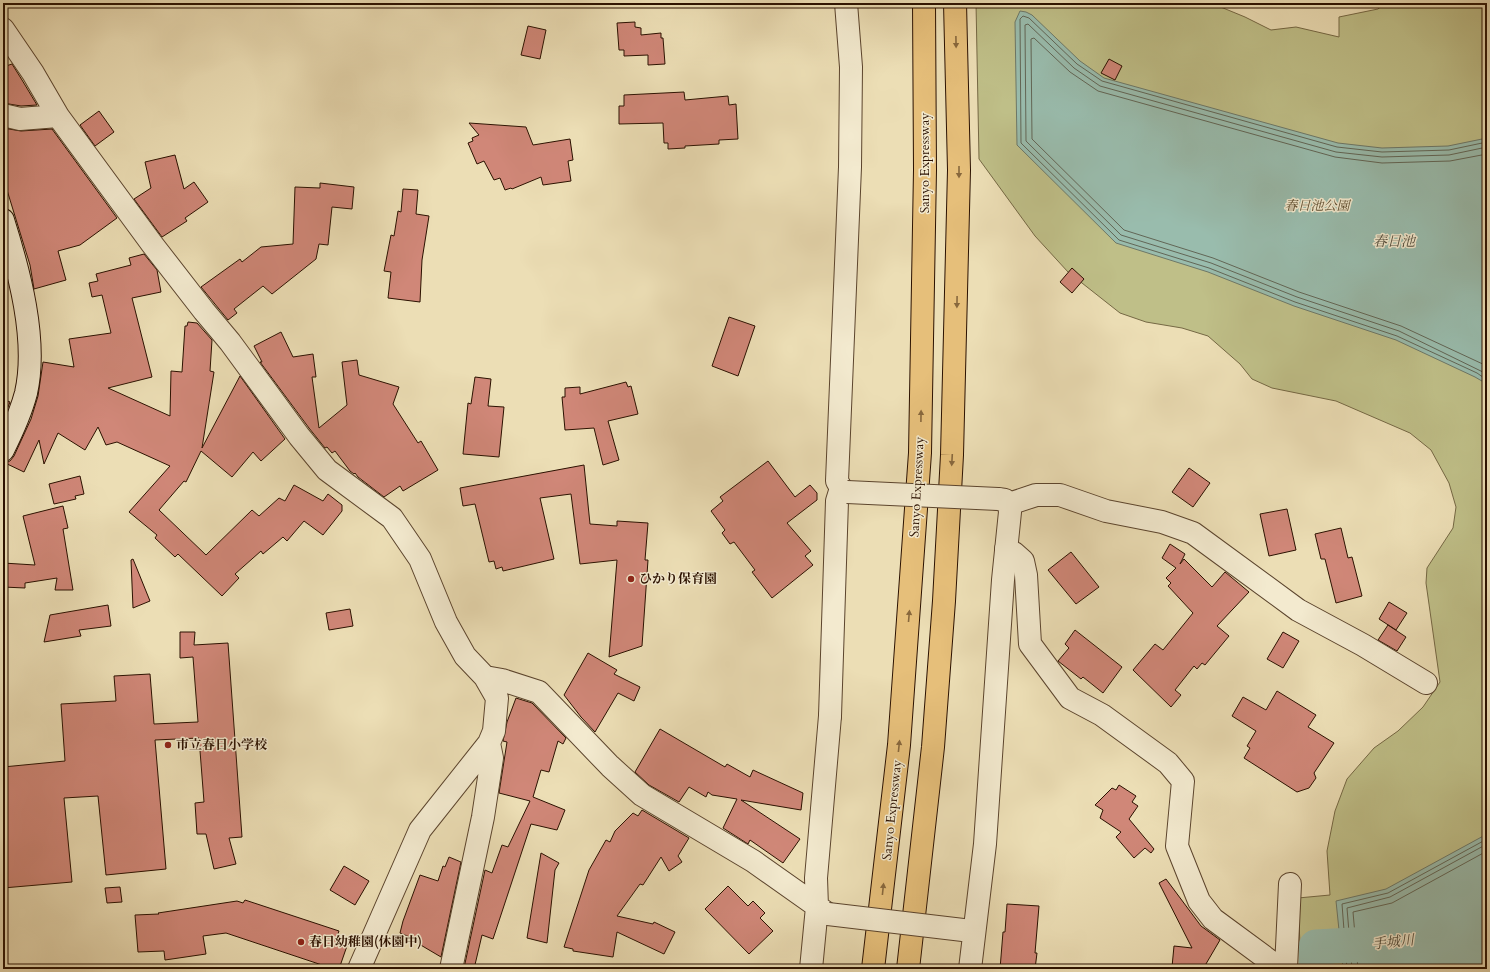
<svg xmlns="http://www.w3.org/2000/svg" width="1490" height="972" font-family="Cardo,'Noto Serif JP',serif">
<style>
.green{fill:#bfbf88;stroke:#756844}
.water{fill:#99bcad;stroke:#6d7868}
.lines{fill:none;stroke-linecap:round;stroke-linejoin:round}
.shore{stroke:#626656;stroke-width:1}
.river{stroke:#99bcad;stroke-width:35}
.building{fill:#d08778;stroke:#2b1100}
.minor-casing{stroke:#5b442d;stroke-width:24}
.tertiary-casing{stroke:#5b442d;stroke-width:24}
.secondary-casing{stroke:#2b1100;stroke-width:24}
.motorway-casing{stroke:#2b1100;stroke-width:24}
.minor{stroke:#f3eacf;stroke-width:22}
.tertiary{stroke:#f3eacf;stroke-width:22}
.secondary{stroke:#f3eacf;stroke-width:22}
.motorway{stroke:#e6bf7a;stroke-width:22}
.minor-bridge-casing{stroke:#5b442d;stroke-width:24;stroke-linecap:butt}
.tertiary-bridge-casing{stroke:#5b442d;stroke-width:24;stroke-linecap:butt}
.minor-bridge{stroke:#f3eacf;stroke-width:22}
.tertiary-bridge{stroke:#f3eacf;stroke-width:22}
.oneway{fill:#88683d}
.poi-dot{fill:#8f2418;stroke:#f3eacf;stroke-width:1.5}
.labels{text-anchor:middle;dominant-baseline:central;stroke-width:3;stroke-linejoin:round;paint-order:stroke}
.street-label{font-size:13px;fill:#2b1100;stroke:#f3eacf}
.park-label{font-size:13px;font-style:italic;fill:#5f4e30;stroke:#f3eacf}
.poi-label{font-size:13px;font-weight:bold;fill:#2b1100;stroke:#f3eacf;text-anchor:start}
.water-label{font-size:14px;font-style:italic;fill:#524d3d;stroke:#f3eacf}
</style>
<rect width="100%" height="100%" fill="#ecdeb5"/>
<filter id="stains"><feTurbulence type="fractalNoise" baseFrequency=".005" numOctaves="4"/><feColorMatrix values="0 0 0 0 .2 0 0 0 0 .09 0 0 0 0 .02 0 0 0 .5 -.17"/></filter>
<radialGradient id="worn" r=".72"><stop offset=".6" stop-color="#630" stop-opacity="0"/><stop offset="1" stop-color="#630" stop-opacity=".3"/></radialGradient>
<path class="green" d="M976 3H1211L1245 17 1271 30 1296 27 1339 37V17L1378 9 1385 3H1487V969H1301L1298 898 1330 895 1327 851 1335 811 1347 779 1374 748 1398 731 1423 707 1440 682 1426 583 1427 568 1453 528 1456 507 1449 483 1431 450 1410 433 1336 401 1272 388 1252 379 1240 364 1208 336 1182 328 1146 322 1120 313 1068 272 1035 236 979 159Z"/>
<path class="water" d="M1020 11 1026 12 1032 15 1080 61 1104 78 1338 143 1382 148 1448 146 1487 138V384L1475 377 1396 340 1294 306 1208 272 1116 243 1017 145 1015 22Z
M1487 834V966L1475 969H1343L1336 901 1386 889Z"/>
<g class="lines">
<path class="shore" d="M1487 142 1449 150 1382 152 1337 147 1102 81 1077 64 1029 18 1023 16 1020 19 1021 143 1119 240 1209 268 1295 302 1397 336 1477 373 1487 380
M1487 147 1449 155 1382 157 1336 152 1100 86 1074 68 1028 24 1025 25 1026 141 1121 235 1211 263 1297 297 1399 331 1487 374
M1487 154 1450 161 1382 163 1335 157 1098 91 1070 72 1034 38 1031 39 1032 139 1124 230 1213 258 1299 292 1401 326 1487 366
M1347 969 1342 904 1388 893 1487 839
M1352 969 1347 908 1390 897 1487 844
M1358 969 1353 912 1392 903 1487 851"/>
<path class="river" d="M1316 969V947L1389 943"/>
</g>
<path class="building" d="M635 22V27L641 28V35L661 33V38H663L665 64 648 65V55L624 56V50H619L617 23Z
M528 26 546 30 540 59 521 55Z
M1109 59 1122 66 1115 80 1101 73Z
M12 64 22 80 37 105 21 106 3 103V67Z
M684 92 685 100 728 96 729 105 736 104 738 139 719 140V144L685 146V148L668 149V143H664L663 123 619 124V106H624V95Z
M99 111 114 132 95 146 80 125Z
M469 123 526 127 533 145 570 139 573 160 568 161 571 181 543 185 541 177 512 189 511 188 505 190 500 178 494 180 484 161 477 164 468 143 473 141 472 138 479 135Z
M3 128 21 131 52 129 117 218 80 245 58 251 66 280 34 289 30 265 3 177Z
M175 155 184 189 194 182 208 202 185 218 187 221 162 237 134 199 151 188 145 162Z
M320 183 354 187 352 209 332 207 328 245 319 244 316 259 272 294 263 286 234 309 237 313 228 320 201 287 240 259 242 262 261 247 293 244 295 187 320 188Z
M403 189 418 190 416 214 429 216 422 260 420 302 388 298 391 272 384 271 391 235 394 236 398 211 401 212Z
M144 254 157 270 161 292 132 298 152 377 108 388 170 416 171 371 182 372 185 326H187L188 322 197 323 212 340 210 371 214 372 202 448 240 376 285 439 261 461 253 452 232 477 201 451 186 482 184 481 159 510 206 555 252 510 259 516 279 498 285 501 294 485 323 501 328 494 342 505V511L323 535 304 521 287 541 283 537 263 554 261 551 235 574 239 578 222 596 178 554 175 557 155 538 157 535 129 512 170 466 117 442 106 445 98 427 85 450 58 433 44 464 39 440 24 472 3 462 10 461 14 456 31 419 38 396 43 362 74 367 69 339 111 333 102 295 92 297 89 283 98 281 96 274 131 265 129 258Z
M1072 268 1084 279 1072 293 1060 282Z
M729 317 755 326 738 376 712 366Z
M281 332 293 357 313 354 316 377H312L319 428 347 405 342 362 357 360 359 375 399 387 393 404 418 443 421 441 438 470 403 491 400 486 384 497 358 477 355 473 354 474 350 471 335 451 332 453 327 447 325 448 309 428 260 362H262L254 346Z
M475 377 491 379 488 406 504 407 499 457 463 454 468 403 471 404Z
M626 382 628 387 631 386 638 414 608 421 619 460 603 465 594 428 565 430 562 397H565V388L580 387V394Z
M3 399 10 402 3 420Z
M768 461 795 497 810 485 817 493V500L787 523 811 551 805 556 813 565 772 598 752 572 755 570 734 542 730 544 722 533 725 530 711 511 723 501 720 497Z
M584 465 590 524 617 526V521L648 523 645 560H648L642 646 609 657 617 560 580 564 571 494 540 498 554 559 503 571 502 567 496 569 494 561 489 562 475 504 463 506 460 488Z
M1189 468 1210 483 1193 507 1172 492Z
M80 476 84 494 75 496 76 499 54 504 49 484Z
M63 506 68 528 63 529 73 590H55L57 578 25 583V588L3 587V563L35 565 23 516Z
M1287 509 1296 550 1269 556 1260 514Z
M1341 528 1348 558 1352 557 1362 596 1336 603 1325 559H1321L1315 534Z
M1170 544 1185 554 1180 564 1184 559 1212 587 1225 572 1249 592 1217 626 1229 636 1205 665 1202 663 1197 669 1194 666 1175 690 1181 695 1171 707 1133 670 1155 644 1163 650 1193 613 1168 586 1171 583 1166 578 1176 568 1162 558Z
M1071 552 1099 587 1076 604 1048 570Z
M133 559 150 601 133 608 131 560Z
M1389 602 1407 613 1396 630 1379 619Z
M108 605 111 626 79 630 81 636 44 642 50 615Z
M350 609 353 626 329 630 326 613Z
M1388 625 1406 637 1397 651 1378 640Z
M1075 630 1122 667 1103 693 1083 677 1081 679 1058 661 1069 648 1065 644Z
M180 632H195L194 645 228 643 242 837 229 838 236 864 214 869 206 834H197L195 803 204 802 199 738 155 740 166 869 106 875 98 796 64 798 72 882 3 888V767L65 761 61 704 116 701 114 676 150 674 154 724 198 722 193 657 180 658Z
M1283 632 1299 641 1283 668 1267 659Z
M588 653 617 670 614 674 640 687 634 701 618 693 595 732 581 717 564 695Z
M1277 691 1316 715 1308 727 1334 743 1314 773 1316 778 1309 788 1297 792 1244 758 1250 748 1247 746 1256 731 1232 716 1243 697 1266 710Z
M516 698 532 703 566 738 563 744 558 741 549 772 541 770 533 797 565 810 557 830 531 824 493 939 482 935 474 969H467L464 968 485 870 492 873 502 845 508 847 530 801 499 793 507 742 503 741 507 722Z
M660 729 725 767 727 764 750 777 753 770 803 793 801 810 741 800 800 839 783 863 750 840 748 844 723 828 737 799 712 795 708 792 706 797 689 787 679 802 649 785 635 772Z
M1119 785 1136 796 1132 802 1138 806 1129 819 1154 849 1151 853 1145 848 1134 858 1116 837 1121 832 1100 818 1103 810 1095 805 1112 788 1116 790Z
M642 810 689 838 678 856 682 862 669 871 661 857 643 885 640 884 617 916 653 924 654 922 675 932 664 954 617 932 613 957 573 951V949L564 947 589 870 606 840 610 842 615 831 633 813 638 816Z
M541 853 559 863 555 870 547 943 527 938Z
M449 857 461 862 441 957 419 944V941L400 933 403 921 420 875 438 881 443 866 445 867Z
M344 866 369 881 355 905 330 890Z
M1166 879 1201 926 1220 940 1203 969 1172 967 1174 946 1192 948 1159 883Z
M728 886 748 906 753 901 765 913 760 918 773 931 749 954 705 909Z
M120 887 122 902 107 903 105 888Z
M245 900 339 931 336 939 348 943 339 969H334L226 933 203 936 206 954 165 960 164 951 138 952 135 915 159 914 158 913 237 901 243 903Z
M1007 904 1039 906 1035 953H1037L1035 969H1000L1003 932H1005Z"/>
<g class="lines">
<defs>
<path id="minor" d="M3 29 33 73 58 116 152 244 204 311 230 342 299 436 327 470 392 518 420 559 446 622 465 656 485 677 502 680 539 692 610 766 642 795 753 861 828 914
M3 115 20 119 58 116
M1009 504 1036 495H1060L1106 511 1162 522 1193 533 1298 610 1363 645 1426 683
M1006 549 1014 553 1023 561 1026 575 1030 644 1070 698 1102 715 1168 763 1183 781 1177 846 1199 901 1213 919 1274 964 1286 969
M1286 968 1290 884
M359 969 420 830 489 743
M451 969 483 817 492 758 489 743 494 731 497 698 485 677
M811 969 817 907 816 878 830 716"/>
<path id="tertiary" d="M830 716 837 501 841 488 837 481 850 167 851 67 846 3
M970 969 985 844 1003 580 1010 512 1009 504 1005 500 998 499"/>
<path id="secondary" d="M3 220C19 271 38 340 26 393 21 412 12 432 3 450"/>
<path id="motorway" d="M873 969 899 745 920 453 925 170 924 3
M908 969 933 747 944 601 952 455 959 170 955 3"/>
</defs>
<use href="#minor" class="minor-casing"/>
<use href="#tertiary" class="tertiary-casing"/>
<use href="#secondary" class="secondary-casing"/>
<use href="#motorway" class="motorway-casing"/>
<use href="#minor" class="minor"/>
<use href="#tertiary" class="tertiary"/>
<use href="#secondary" class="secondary"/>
<use href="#motorway" class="motorway"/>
<defs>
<path id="minor-bridge" d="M828 914 963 930"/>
<path id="tertiary-bridge" d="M847 492 998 499"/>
</defs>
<use href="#minor-bridge" class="minor-bridge-casing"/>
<use href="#tertiary-bridge" class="tertiary-bridge-casing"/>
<use href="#minor-bridge" class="minor-bridge"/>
<use href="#tertiary-bridge" class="tertiary-bridge"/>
</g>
<defs><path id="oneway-solid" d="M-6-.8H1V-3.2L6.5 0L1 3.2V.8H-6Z"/></defs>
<g class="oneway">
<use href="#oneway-solid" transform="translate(956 42) rotate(89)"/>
<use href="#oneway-solid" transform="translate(959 172) rotate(90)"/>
<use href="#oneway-solid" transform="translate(957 302) rotate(91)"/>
<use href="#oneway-solid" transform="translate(921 416) rotate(-89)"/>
<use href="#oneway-solid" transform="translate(952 460) rotate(93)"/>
<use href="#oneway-solid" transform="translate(909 616) rotate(-85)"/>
<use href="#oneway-solid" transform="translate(899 746) rotate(-84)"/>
<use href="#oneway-solid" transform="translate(883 889) rotate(-84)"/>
</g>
<g class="poi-dot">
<circle cx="631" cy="579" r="4"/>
<circle cx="168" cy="745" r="4"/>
<circle cx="301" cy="942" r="4"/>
</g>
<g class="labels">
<g class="street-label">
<text transform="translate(925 163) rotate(-90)">Sanyo Expressway</text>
<text transform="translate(917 487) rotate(-87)">Sanyo Expressway</text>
<text transform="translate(892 810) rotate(-84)">Sanyo Expressway</text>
</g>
<g class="park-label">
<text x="1317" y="206">春日池公園</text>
</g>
<g class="poi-label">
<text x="639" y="579">ひかり保育園</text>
<text x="176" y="745">市立春日小学校</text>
<text x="309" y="942">春日幼稚園(休園中)</text>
</g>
<g class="water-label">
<text x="1394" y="241">春日池</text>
<text transform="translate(1393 942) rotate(-6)">手城川</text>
</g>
</g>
<rect width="1490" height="972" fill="none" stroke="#ecdeb5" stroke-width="16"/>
<rect x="4" y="4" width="1482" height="964" fill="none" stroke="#2b1100" stroke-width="2"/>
<rect x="8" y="8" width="1474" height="956" fill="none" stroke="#2b1100"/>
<rect width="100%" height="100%" filter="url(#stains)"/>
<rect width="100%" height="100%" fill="url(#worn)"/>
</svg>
